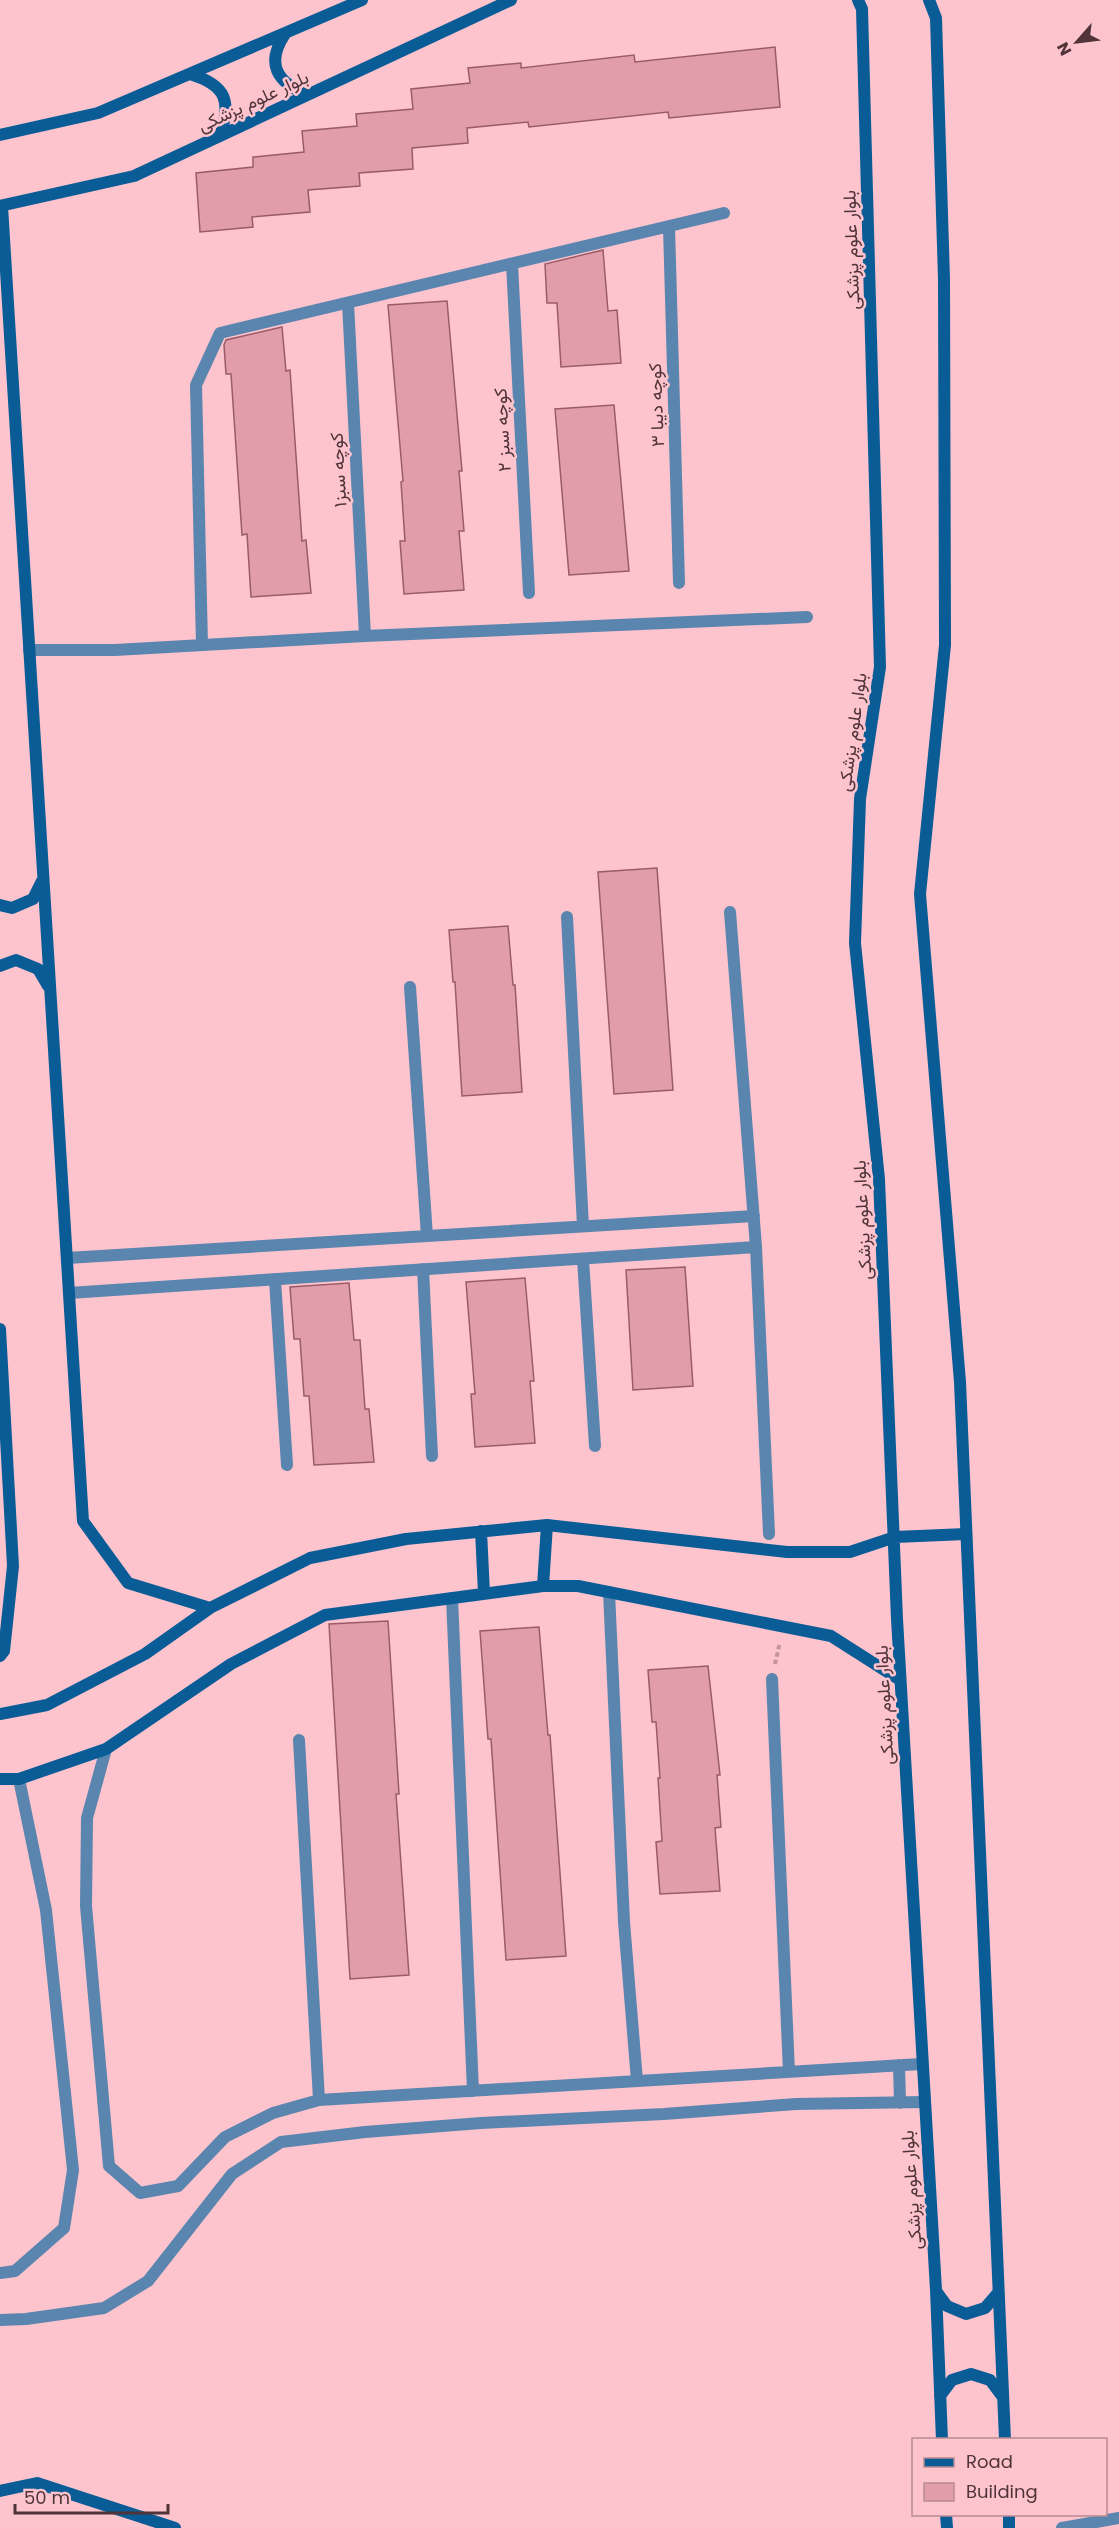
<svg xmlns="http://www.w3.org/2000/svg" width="1119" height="2528" font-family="Poppins,Vazirmatn,sans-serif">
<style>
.building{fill:#e19daa;stroke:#9a5c68;stroke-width:1.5}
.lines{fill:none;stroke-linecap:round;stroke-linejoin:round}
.path{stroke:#c4959d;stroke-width:4;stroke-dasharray:4.5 3;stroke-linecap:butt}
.street{stroke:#5a85ae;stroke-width:12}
.secondary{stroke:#0a5c97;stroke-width:12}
.labels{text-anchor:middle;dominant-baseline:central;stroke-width:5;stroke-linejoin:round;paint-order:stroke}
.street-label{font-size:18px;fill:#503439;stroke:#fdc4ce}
</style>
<rect width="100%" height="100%" fill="#fdc4ce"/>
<path class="building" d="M775 47 780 107 669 118 668 112 529 127 528 122 467 128 468 143 412 148 413 169 359 173 360 186 308 190 310 212 252 217 253 227 200 232 196 173 253 167V157L304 152 302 131 357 126 356 114 413 109 411 89 470 83 468 68 521 63V68L634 55 635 62Z
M603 250 608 311 617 310 621 363 561 367 557 303H547L545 264Z
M447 301 462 471H459L464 531H459L464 590 404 594 400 541H405L401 482 403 481 388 305Z
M282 327 286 371 290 370 302 541 306 540 311 593 251 597 247 534 242 535 231 374H226L224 345 226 340Z
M614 405 629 571 569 575 555 409Z
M657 868 673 1090 614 1094 598 872Z
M508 926 513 985H515L522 1092 462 1096 455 982H453L449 930Z
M685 1267 693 1386 633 1390 626 1270Z
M525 1278 534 1381H530L535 1443 475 1447 471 1394H475L466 1282Z
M349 1283 354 1340H360L365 1409H369L374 1462 314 1465 309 1396H304L300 1339H294L290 1287Z
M388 1621 399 1794H396L409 1975 350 1979 329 1624Z
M539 1627 548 1735H550L566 1956 506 1960 491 1739H488L480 1631Z
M708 1666 720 1775H717L721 1827 715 1828 720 1891 660 1894 656 1842 662 1841 658 1778H660L656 1722H652L648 1670Z"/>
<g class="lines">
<path class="path" d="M775 1664 780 1642"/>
<path class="street" d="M669 227 679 583
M512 264 529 593
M348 303 365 636
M202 645 196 385 220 333 724 213
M29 650H115L365 636 807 617
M567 917 583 1226
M410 987 427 1236
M756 1247 769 1534
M67 1258 754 1216
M583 1259 595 1446
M423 1269 432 1456
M275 1280 287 1465
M69 1293 756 1247 730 912
M609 1592 624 1922 637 2081
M452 1598 473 2091
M772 1679 789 2072
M299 1740 319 2100
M106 1749 87 1818 86 1906 109 2166 140 2193 178 2186 225 2137 273 2113 319 2100 921 2064
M899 2065 900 2103
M0 2273 15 2271 64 2228 73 2170 46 1910 19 1779
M0 2320 26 2319 104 2308 148 2281 232 2174 281 2142 365 2132 481 2123 664 2114 796 2104 924 2102
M1062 2528 1119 2518"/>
<path class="secondary" d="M858 0 862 9 880 667 860 799 855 943 879 1179 897 1619 936 2290 942 2440
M929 0 936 18 944 279 945 645 920 894 960 1382 1005 2440
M285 34C265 64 277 82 307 95
M190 74C226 85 232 101 220 136
M0 135 98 113 362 0
M0 206 134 176 511 0
M2 206 83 1521 128 1583 210 1608
M0 905 12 908 33 899 42 881
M0 966 16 960 38 969 48 986
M0 1329 13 1566 4 1651 0 1656
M481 1531 484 1593
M543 1586 547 1525
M0 1714 47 1705 145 1654 210 1608 310 1558 406 1539 547 1525 787 1552H850L895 1537 966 1534
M0 1779H19L106 1749 231 1664 325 1615 543 1586H578L831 1636 900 1680
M936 2291 947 2306 966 2314 985 2308 998 2293
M940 2396 952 2380 971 2374 990 2380 1002 2396
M0 2491 37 2483 175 2528
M946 2514 947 2528
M1009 2514V2528"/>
</g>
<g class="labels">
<g class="street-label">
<text transform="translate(253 101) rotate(-25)">بلوار علوم پزشکی</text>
<text transform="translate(851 250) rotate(-92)">بلوار علوم پزشکی</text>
<text transform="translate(656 405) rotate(-92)">کوچه دیبا ۳</text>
<text transform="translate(502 430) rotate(-93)">کوچه سبز ۲</text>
<text transform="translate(338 470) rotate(-93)">کوچه سبز۱</text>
<text transform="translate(852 732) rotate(-82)">بلوار علوم پزشکی</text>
<text transform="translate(862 1220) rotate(-93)">بلوار علوم پزشکی</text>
<text transform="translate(884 1705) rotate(-93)">بلوار علوم پزشکی</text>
<text transform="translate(911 2190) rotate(-94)">بلوار علوم پزشکی</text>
</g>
</g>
<rect x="912" y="2438" width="195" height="78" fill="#fdc4ce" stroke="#b88a92" stroke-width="1.5"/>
<rect x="924" y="2458" width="30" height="9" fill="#0a5c97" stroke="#b88a92" stroke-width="1.5"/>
<text x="966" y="2468" font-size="18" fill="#503439">Road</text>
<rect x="924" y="2483" width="30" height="18" fill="#e19daa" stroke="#b88a92" stroke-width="1.5"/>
<text x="966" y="2498" font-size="18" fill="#503439">Building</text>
<g transform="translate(1077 42) rotate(242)" stroke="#fdc4ce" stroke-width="4.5" paint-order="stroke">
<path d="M0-4.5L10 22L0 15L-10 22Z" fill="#503439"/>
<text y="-9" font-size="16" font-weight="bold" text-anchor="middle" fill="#503439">N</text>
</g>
<path d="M15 2504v9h153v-9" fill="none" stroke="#503439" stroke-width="3"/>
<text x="24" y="2504" font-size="18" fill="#503439" stroke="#fdc4ce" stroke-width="4.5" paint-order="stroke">50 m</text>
</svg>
